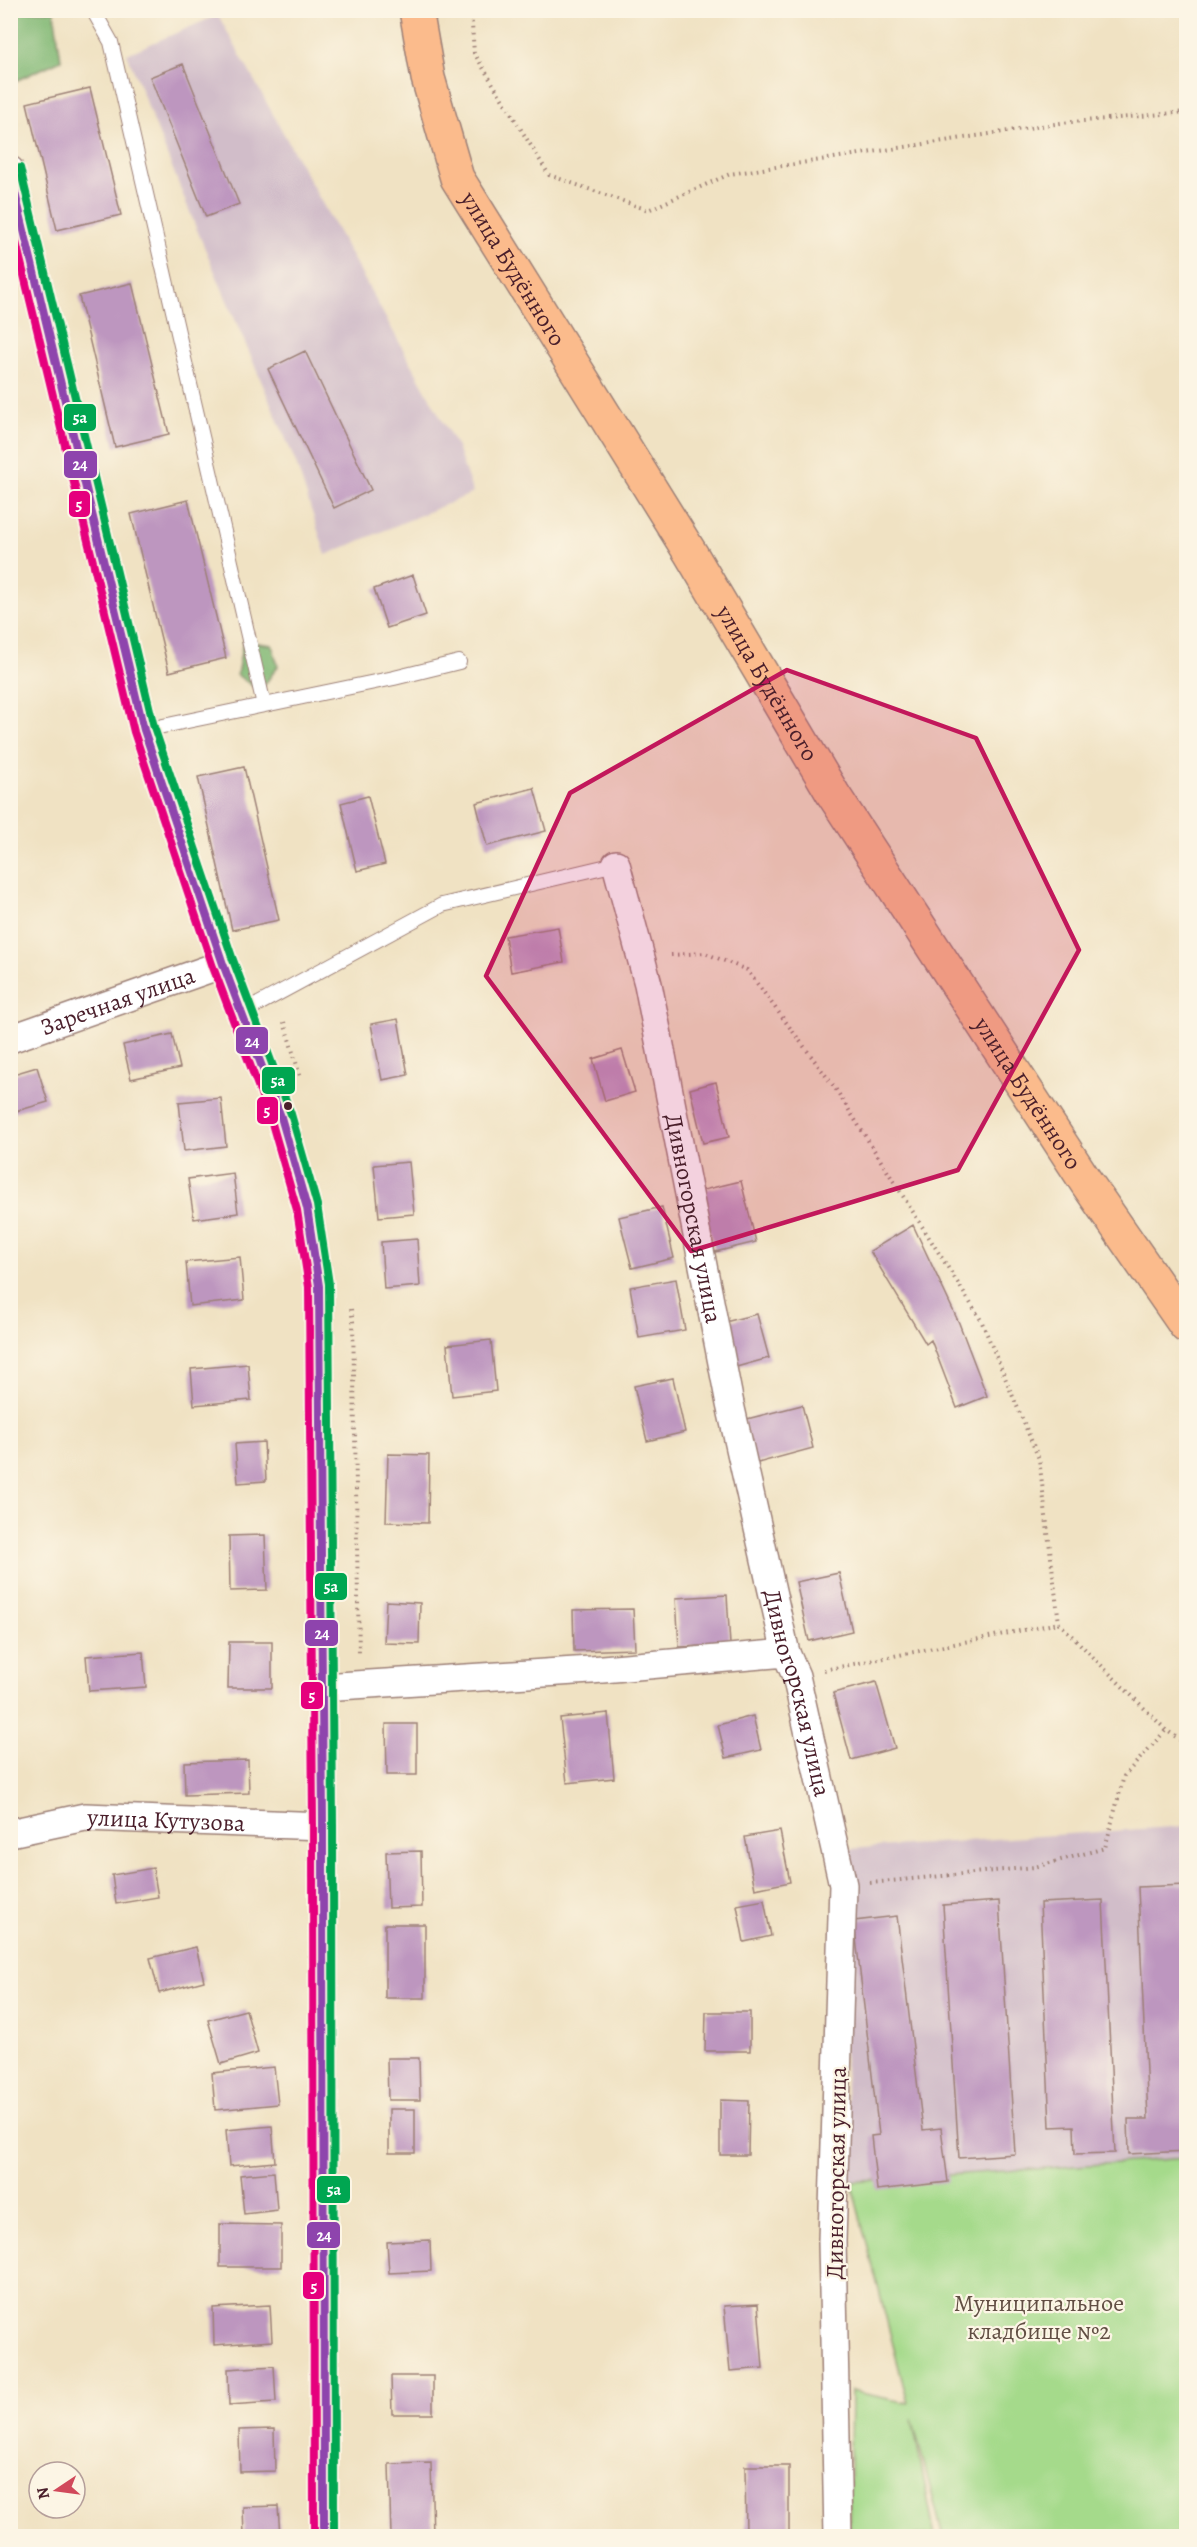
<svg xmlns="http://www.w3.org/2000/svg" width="1197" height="2547" font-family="Alegreya,serif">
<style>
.industrial{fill:#d1bdc9}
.green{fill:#a5da8b;stroke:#787c5b;stroke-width:1.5}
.forest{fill:#84ba77;stroke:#676c51;stroke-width:1.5}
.building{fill:#bd96bf}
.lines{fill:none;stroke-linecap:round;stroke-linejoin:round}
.service-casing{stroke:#9d8077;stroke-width:16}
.minor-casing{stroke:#9d8077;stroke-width:30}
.primary-casing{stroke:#9d8077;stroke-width:36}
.path{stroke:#9d8077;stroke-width:4;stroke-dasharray:1.5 4.5;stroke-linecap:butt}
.service{stroke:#fff;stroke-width:14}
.minor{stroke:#fff;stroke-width:27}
.primary{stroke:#fbbb8c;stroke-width:33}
.bus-1-casing{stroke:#fcf5e5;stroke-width:12}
.bus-2-casing{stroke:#fcf5e5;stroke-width:12}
.bus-3-casing{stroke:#fcf5e5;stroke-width:12}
.bus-1{stroke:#8e44ad;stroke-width:8}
.bus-2{stroke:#e5007d;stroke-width:8}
.bus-3{stroke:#00a651;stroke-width:8}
.marked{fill:#c2185b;fill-opacity:0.2;stroke:#c2185b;stroke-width:4.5;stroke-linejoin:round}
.bus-dot{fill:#4a1f2b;stroke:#fcf5e5;stroke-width:2}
.labels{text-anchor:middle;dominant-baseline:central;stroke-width:4.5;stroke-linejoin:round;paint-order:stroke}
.street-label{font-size:24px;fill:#4a1f2b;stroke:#fcf5e5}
.park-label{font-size:24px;fill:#614e43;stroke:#fcf5e5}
.line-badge{stroke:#fcf5e5;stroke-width:2}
.badge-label{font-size:16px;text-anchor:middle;font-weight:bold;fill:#fff}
</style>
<rect width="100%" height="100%" fill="#fcf5e5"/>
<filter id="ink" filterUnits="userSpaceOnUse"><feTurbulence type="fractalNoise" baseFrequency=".0167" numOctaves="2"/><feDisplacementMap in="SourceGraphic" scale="12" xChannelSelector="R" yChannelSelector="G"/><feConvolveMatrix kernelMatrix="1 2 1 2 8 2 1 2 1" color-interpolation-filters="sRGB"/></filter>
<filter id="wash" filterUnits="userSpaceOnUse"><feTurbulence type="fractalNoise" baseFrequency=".008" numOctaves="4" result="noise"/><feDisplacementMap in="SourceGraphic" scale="24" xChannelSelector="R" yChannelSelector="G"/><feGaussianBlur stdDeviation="1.35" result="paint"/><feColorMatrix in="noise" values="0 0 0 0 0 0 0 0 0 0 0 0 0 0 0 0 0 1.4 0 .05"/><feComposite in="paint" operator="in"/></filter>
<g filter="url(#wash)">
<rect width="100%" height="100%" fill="#f0e2c3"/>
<path class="industrial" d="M218 15 456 445 473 493 326 555 296 463 195 225 127 54Z
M1186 1826V2158L851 2182 834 1850Z"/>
<path class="green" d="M1186 2158V2536H943L912 2419 935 2536H849L851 2391 908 2403 851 2182Z"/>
<path class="forest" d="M10 11H54L61 60 11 83Z
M243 641 272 645 278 666 260 691 237 675Z"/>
<g id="blocks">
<path class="building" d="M183 64 239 204 206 217 150 77Z
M90 88 121 215 57 230 27 103Z
M132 283 169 434 115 447 79 296Z
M305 351 371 490 334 508 268 369Z
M188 500 226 658 169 672 131 514Z
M413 575 426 615 387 628 374 589Z
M244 767 279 920 232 930 198 777Z
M534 788 546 831 487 846 476 803Z
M368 796 385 864 357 871 341 803Z
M558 927 564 962 511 972 505 936Z
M398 1019 408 1075 382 1080 371 1024Z
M172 1034 180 1068 131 1079 123 1045Z
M622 1050 635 1092 605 1101 593 1059Z
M37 1067 48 1102 10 1113V1075Z
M716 1082 729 1137 703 1143 690 1089Z
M221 1098 226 1146 184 1151 179 1102Z
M409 1162 414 1214 379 1217 374 1165Z
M233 1173 238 1213 194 1219 188 1179Z
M741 1181 756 1242 715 1252 699 1191Z
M662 1207 674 1258 632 1268 619 1217Z
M913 1225 959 1323 987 1396 957 1408 931 1340 926 1344 870 1251Z
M417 1239 420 1286 384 1289 381 1242Z
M240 1257 244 1300 190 1306 186 1262Z
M676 1279 685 1330 639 1338 630 1287Z
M757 1314 769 1358 729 1369 717 1324Z
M491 1340 496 1391 452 1396 447 1345Z
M248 1364 251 1400 194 1405 191 1369Z
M673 1378 685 1432 647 1441 634 1386Z
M802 1405 813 1448 754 1464 743 1420Z
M264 1442 266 1481 238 1483 235 1444Z
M388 1454 429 1455 428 1523 386 1522Z
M265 1535 267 1590 230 1591 229 1536Z
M839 1573 852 1631 809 1641 796 1582Z
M727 1595 730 1645 679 1647 676 1598Z
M386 1601 420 1603 419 1644 384 1643Z
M633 1609 635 1649 574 1651 573 1610Z
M229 1642H272V1688H228Z
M143 1652 146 1687 89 1691 86 1656Z
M876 1682 895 1748 851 1760 833 1693Z
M608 1713 614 1778 567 1783 560 1718Z
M753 1716 761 1750 726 1758 718 1725Z
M386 1724H417V1775H387Z
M248 1760 249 1793 185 1795 184 1762Z
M780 1831 790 1882 755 1889 745 1837Z
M421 1851 422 1907 388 1908 386 1852Z
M153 1868 158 1897 116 1904 112 1875Z
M1186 1885V2151L1129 2154 1128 2119H1148L1138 1887Z
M764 1900 771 1936 744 1942 737 1905Z
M1103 1900 1115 2153 1075 2154 1074 2126 1050 2127 1040 1903Z
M999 1901 1015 2154 959 2158 943 1905Z
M897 1916 923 2130 941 2128 948 2182 877 2190 871 2136 879 2135 854 1921Z
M385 1924H425V1998H385Z
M196 1947 204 1981 159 1993 150 1958Z
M246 2010 258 2053 221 2064 208 2020Z
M706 2012H750V2051H705Z
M387 2058H419L420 2100H388Z
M274 2067 278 2104 215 2110 212 2073Z
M720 2100 749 2101 748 2155H720Z
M389 2109H415V2153H389Z
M272 2126 275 2162 229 2166 226 2130Z
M274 2172 277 2210 244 2214 240 2175Z
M220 2224 281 2225V2267H220Z
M430 2240 431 2271 389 2273 387 2242Z
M758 2304 763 2368 730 2371 724 2306Z
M270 2305 272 2341 214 2345 213 2308Z
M274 2366 276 2402 229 2405 228 2369Z
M391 2376H433V2414H392Z
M274 2429 275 2471 240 2472 239 2430Z
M431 2463 433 2536H391L389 2464Z
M745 2466H789V2536H746Z
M278 2506 280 2536H244L243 2507Z"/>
</g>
</g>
<g filter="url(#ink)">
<use href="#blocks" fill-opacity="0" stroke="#9d8077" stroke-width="1.5"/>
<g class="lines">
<defs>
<path id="service" d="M93 10 111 42 264 705
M144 730 394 678 459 662
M242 1013 442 905 616 864"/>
<g id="minor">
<path d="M10 170 144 730 223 964 281 1117 307 1208 319 1286 323 1826 324 2536"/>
<path id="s1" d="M616 864 648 984 730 1404 786 1653 796 1676 843 1885 832 2241 838 2536"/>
<path id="s2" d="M10 1039 223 964"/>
<path d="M322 1687 591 1670 786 1653"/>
<path id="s3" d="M10 1833 85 1817 323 1826"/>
</g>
<g id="primary">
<path id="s4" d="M416 10 428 78 457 178 691 554 833 794 1086 1182 1186 1326"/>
</g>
</defs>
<use href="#service" class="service-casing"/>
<use href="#minor" class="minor-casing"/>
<use href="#primary" class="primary-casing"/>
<path class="path" d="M471 10 474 53 549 175 648 210 730 174 1061 123 1186 112
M671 955 705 953 747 970 835 1088 981 1320 1039 1459 1059 1623 1166 1730 1186 1744
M284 1022 301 1079
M351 1309 353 1321 359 1655
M824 1670 1059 1623
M870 1883 1035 1867 1105 1848 1124 1776 1166 1730"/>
<use href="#service" class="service"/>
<use href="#minor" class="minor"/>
<use href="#primary" class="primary"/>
<defs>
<path id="bus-1" d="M10 172 144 730 223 964 281 1117 307 1208 319 1286 323 1826 324 2536"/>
<path id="bus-2" d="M10 217 134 732 213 967 271 1120 297 1210 309 1287 313 1826 314 2536"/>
<path id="bus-3" d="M20 168 154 727 233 960 291 1114 317 1205 329 1284 333 1826 334 2536"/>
</defs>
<use href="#bus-1" class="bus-1-casing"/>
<use href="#bus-2" class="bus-2-casing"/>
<use href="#bus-3" class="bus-3-casing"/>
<use href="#bus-1" class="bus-1"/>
<use href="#bus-2" class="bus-2"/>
<use href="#bus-3" class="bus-3"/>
</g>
</g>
<path class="marked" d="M787 670 976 738 1079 950 958 1170 691 1251 486 976 570 793Z"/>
<circle class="bus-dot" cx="288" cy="1106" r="5"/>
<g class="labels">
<g class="street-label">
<text stroke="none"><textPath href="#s4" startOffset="280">улица Будённого</textPath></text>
<text stroke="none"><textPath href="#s4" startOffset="766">улица Будённого</textPath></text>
<text stroke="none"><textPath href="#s2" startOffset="114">Заречная улица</textPath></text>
<text stroke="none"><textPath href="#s4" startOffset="1252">улица Будённого</textPath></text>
<text stroke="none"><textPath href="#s1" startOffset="363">Дивногорская улица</textPath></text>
<text stroke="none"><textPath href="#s1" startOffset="849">Дивногорская улица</textPath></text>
<text stroke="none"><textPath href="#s3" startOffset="158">улица Кутузова</textPath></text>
<text transform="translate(836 2173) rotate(-89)">Дивногорская улица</text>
</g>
<g class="park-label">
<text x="1039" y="2303">Муниципальное<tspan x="1039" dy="28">кладбище №2</tspan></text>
</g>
</g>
<g class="line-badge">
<rect x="63" y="403" width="34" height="29" rx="6" fill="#00a651"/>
<rect x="63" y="450" width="35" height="29" rx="6" fill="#8e44ad"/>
<rect x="68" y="490" width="23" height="28" rx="6" fill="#e5007d"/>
<rect x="235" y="1026" width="34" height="29" rx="6" fill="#8e44ad"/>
<rect x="261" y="1066" width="35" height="29" rx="6" fill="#00a651"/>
<rect x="256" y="1096" width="23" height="29" rx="6" fill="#e5007d"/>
<rect x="314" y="1572" width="34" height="29" rx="6" fill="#00a651"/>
<rect x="304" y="1619" width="35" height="28" rx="6" fill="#8e44ad"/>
<rect x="300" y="1681" width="24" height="29" rx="6" fill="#e5007d"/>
<rect x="316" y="2175" width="35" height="29" rx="6" fill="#00a651"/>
<rect x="306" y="2221" width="35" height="28" rx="6" fill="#8e44ad"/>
<rect x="302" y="2271" width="23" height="29" rx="6" fill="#e5007d"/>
</g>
<g class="badge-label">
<text x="80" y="423">5а</text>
<text x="80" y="470">24</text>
<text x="79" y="510">5</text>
<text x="252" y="1047">24</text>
<text x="278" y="1086">5а</text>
<text x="267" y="1116">5</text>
<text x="331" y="1592">5а</text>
<text x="322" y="1639">24</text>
<text x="312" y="1701">5</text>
<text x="334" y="2195">5а</text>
<text x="324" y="2241">24</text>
<text x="314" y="2292">5</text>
</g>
<rect width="1197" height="2547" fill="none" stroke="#fcf5e5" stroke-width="36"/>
<g transform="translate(57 2490) rotate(257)"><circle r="28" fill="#fcf5e5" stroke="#b59f9b" stroke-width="1.5"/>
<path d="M0-4.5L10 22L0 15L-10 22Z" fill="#d1495b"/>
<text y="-9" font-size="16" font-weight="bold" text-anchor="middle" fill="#4a1f2b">N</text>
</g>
</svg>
